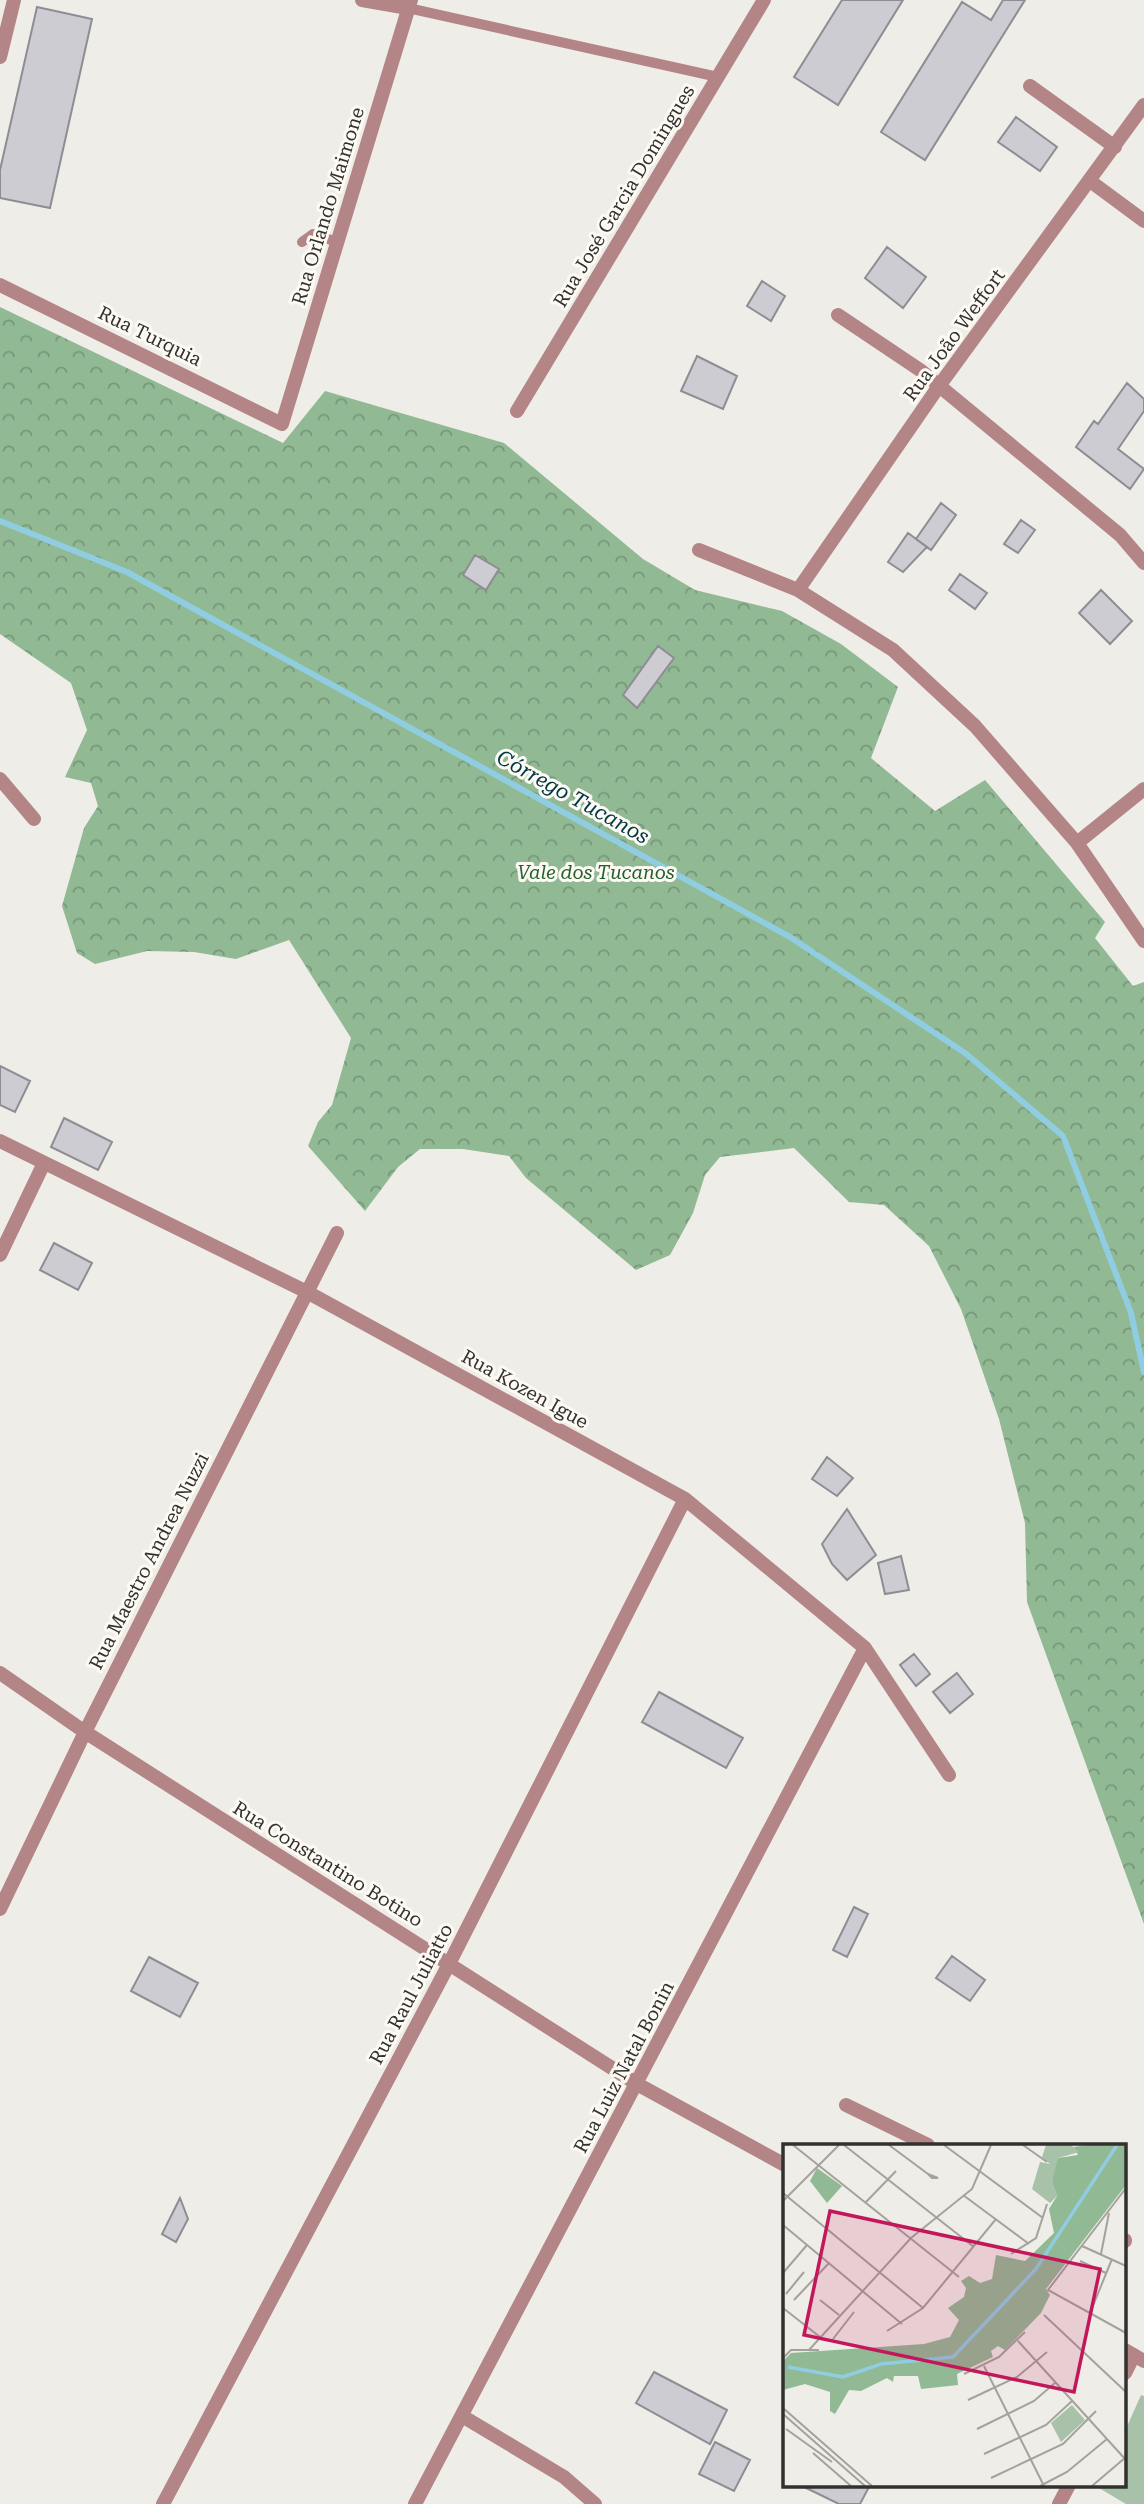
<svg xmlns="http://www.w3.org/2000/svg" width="1144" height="2504" font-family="'Roboto Serif',serif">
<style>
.forest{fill:url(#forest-crowns)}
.green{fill:#a8c1a9}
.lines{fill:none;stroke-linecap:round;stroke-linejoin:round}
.stream{stroke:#90cde1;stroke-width:6}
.building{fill:#cdccd2;stroke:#8e8d93;stroke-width:2}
.lane{stroke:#b38586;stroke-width:10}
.street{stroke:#b38586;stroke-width:14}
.labels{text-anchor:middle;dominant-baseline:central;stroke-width:6;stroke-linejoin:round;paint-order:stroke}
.street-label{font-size:19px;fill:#32312f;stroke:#fdfaf4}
.park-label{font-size:19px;font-style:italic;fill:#265f2f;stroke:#fdfaf4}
.water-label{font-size:21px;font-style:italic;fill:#003846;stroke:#fdfaf4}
.inset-river{fill:none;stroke:#90cde1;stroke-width:3.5}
.inset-road{fill:none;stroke:#a3a29d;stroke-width:2}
.view{fill:#c2185b;fill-opacity:0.15;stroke:#c2185b;stroke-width:3.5}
.inset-edge{fill:none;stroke:#32312f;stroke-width:3.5}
</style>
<defs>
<pattern id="forest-crowns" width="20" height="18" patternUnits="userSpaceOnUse" patternTransform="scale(1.75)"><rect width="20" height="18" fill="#91b994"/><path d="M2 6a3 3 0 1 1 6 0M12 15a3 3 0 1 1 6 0" fill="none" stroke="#779779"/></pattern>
</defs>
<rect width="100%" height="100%" fill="#efede7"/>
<path class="forest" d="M0 307 283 443 325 391 504 443 643 559 695 590 782 611 841 644 898 687 871 758 935 811 985 780 1105 922 1095 938 1133 986 1144 982V1924L1027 1602 1025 1523 999 1419 961 1309 929 1246 884 1205 849 1202 794 1148 720 1157 705 1175 693 1213 670 1255 636 1270 526 1178 509 1156 463 1149H420L398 1167 365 1211 308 1146 318 1122 332 1105 351 1038 289 940 236 959 194 952 147 951 95 964 77 953 62 906 84 828 98 806 91 783 65 777 87 730 71 683 0 634Z"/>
<path class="green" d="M1141 2395 1144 2396V2504H1126L1099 2488 1100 2485H1125V2431Z"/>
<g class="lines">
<path class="stream" d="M0 521 127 572 790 937 965 1053 1063 1136 1131 1313 1144 1372"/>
</g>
<path class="building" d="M842 0H903L838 105 794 77Z
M1003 0H1025L925 160 881 132 962 2 991 20Z
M37 7 92 19 50 208 0 198V170Z
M1016 117 1057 147 1040 171 998 142Z
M887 247 926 277 903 308 865 278Z
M762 281 785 296 771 321 747 306Z
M697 356 737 376 723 409 681 391Z
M1127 383 1144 399V411L1118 449 1144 469 1130 489 1076 447 1094 421 1098 424Z
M941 503 956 515 931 550 916 539Z
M1021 520 1035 530 1018 553 1004 544Z
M908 533 927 547 903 572 888 562Z
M475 555 499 569 486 590 463 575Z
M960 574 987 593 975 609 949 590Z
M1101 590 1132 621 1110 644 1079 613Z
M658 646 674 658 637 708 623 695Z
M0 1066 30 1081 15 1112 0 1105Z
M64 1118 112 1142 98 1170 51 1147Z
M54 1243 92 1263 78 1290 40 1270Z
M827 1457 853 1478 837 1496 812 1479Z
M847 1509 876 1555 847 1580 832 1564 822 1544Z
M901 1556 909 1590 885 1594 878 1563Z
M914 1654 930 1674 916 1686 900 1665Z
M957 1673 973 1694 950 1713 933 1692Z
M659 1692 743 1738 726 1768 642 1722Z
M854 1907 868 1914 847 1957 833 1950Z
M952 1956 985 1980 970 2001 936 1978Z
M149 1957 198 1983 180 2017 131 1991Z
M180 2198 188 2219 176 2242 162 2234Z
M654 2372 727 2410 710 2444 636 2403Z
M715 2442 750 2460 734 2491 699 2474Z
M800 2485H870L860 2504H839Z"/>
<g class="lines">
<path class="lane" d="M408 8 718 77
M302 242 313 234 337 242"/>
<path class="street" d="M362 0 408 8
M0 57 14 0
M1030 86 1115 147
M1090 181 1144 221
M0 285 282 424 411 0
M838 315 920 370 1120 535 1144 563
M517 411 764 0
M699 550 798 590 893 650 975 726 1077 843 1144 941
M798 590 939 386 1144 105
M0 779 34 819
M1077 843 1144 789
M0 1141 307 1292 685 1499 865 1648 949 1775
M0 1255 44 1163
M0 1673 85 1732 637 2084 785 2165
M0 1909 85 1732 337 1233
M846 2105 928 2145
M1125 2240V2241
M1125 2350 1144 2361
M1125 2373 1134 2355
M462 2416 564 2477 595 2504
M163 2504 449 1964 685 1499
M415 2504 865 1648
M1059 2504 1069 2485"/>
</g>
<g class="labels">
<g class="street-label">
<text transform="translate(624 196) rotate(-59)">Rua José Garcia Domingues</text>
<text transform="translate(328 206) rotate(-73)">Rua Orlando Maimone</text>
<text transform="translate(954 335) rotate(-54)">Rua João Weffort</text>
<text transform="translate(150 336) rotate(26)">Rua Turquia</text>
<text transform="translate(525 1389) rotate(29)">Rua Kozen Igue</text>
<text transform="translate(149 1561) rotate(-63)">Rua Maestro Andrea Nuzzi</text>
<text transform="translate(328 1864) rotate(32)">Rua Constantino Botino</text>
<text transform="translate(411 1994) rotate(-62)">Rua Raul Juliatto</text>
<text transform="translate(624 2067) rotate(-62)">Rua Luiz Natal Bonin</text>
</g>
<g class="park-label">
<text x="596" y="872">Vale dos Tucanos</text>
</g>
<g class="water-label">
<text transform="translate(573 797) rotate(29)">Córrego Tucanos</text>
</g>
</g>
<g transform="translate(783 2144)">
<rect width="343" height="343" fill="#efede7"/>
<path d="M303 1H343V41L263 145 267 151 258 169 222 206 215 202 208 207 210 213 174 230 175 241 138 245 135 232H111L110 238 104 234 78 247 66 246 52 270 47 267V248L22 240 0 246V217L8 209 141 200 167 193 176 176 165 164 181 153 183 144 178 137 186 132 197 139 209 135 213 111 242 117 271 89 266 65 274 52 269 38 271 23 275 14 295 11 291 3ZM34 24 59 42 44 59 27 37Z" fill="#91b994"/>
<path d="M263 1H288L296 8 275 14 269 38 274 52 267 59 249 45 257 18 267 20 259 13ZM289 261 302 276 278 298 268 279Z" fill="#a8c1a9"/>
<path class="inset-river" d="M5 223 60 233 98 220 170 213 253 125 334 1"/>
<path class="inset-road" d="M10 1 176 133M61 1 191 103M106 1 145 30 149 34H155L145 30M161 1 260 74M240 1 264 18M343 44 265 146 343 189M0 49 140 164M180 51 246 100M0 57 56 1M82 59 113 27M0 81 119 180M299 102 343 122M228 110 253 94 264 60M318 110 326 69M297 117 323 129M0 129 24 101M3 150 21 128M11 156 46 119M37 156 56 171M0 164 37 193M307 169 329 115M261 171 343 248M104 187 140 164 213 75M50 195 71 168M235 197 343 316M26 206 128 94 189 45 208 1M0 214 8 206H36M201 222 261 342M181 230 216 213 242 188M185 256 234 233 264 208M0 264 89 342M0 270 82 342M3 285 49 318M194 285 251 257 273 238M30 309 68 342M201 310 263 281 289 257M208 334 280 300 313 267M257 342 284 328 324 295M309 342 343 313"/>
<path class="view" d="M47 67 317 125 291 248 21 191Z"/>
<rect width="343" height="343" class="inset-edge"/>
</g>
</svg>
